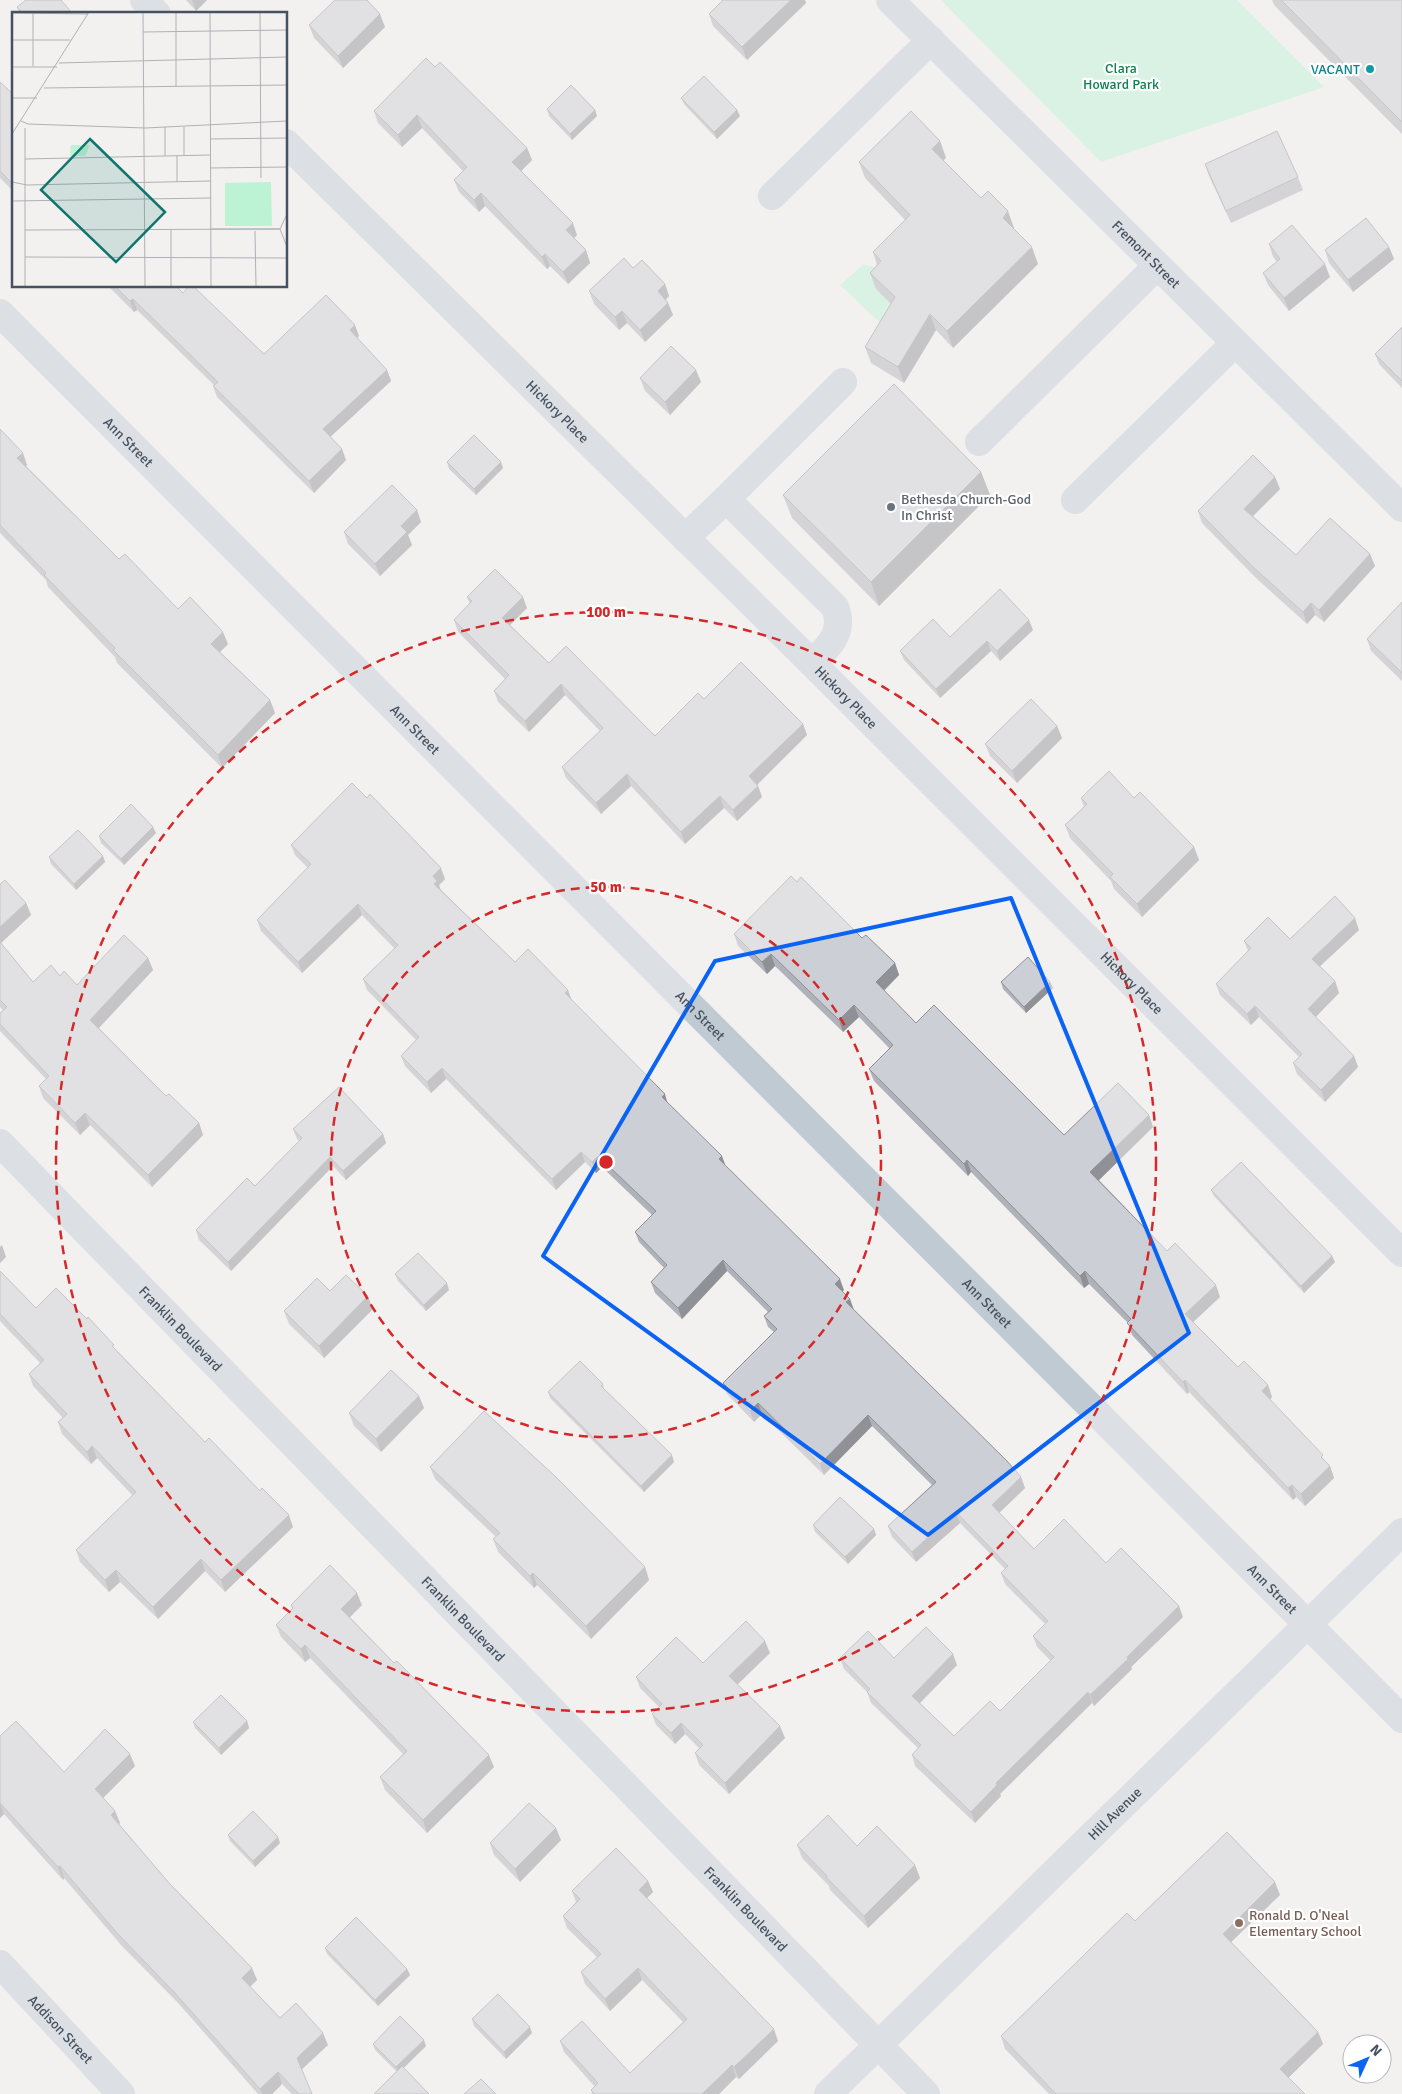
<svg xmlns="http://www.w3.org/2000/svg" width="1402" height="2094" font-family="Signika,sans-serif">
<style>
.park{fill:#bcf3d4}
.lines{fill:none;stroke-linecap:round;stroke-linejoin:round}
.minor{stroke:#c0cad3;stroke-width:28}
.wall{fill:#afb2b8}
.shaded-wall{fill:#8f9196}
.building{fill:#cccfd6;stroke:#8f9196}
.marked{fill:none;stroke:#0a63f3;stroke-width:4;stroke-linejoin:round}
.ring{fill:none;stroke:#d62828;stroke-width:2.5;stroke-dasharray:9 6}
.culture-dot{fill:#0f9aa8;stroke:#fff;stroke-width:2}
.worship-dot{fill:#6b7280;stroke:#fff;stroke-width:2}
.education-dot{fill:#8d6e63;stroke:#fff;stroke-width:2}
.labels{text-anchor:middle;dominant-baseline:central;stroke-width:4.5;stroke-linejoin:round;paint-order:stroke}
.park-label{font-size:14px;fill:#108250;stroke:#fff}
.culture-label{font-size:14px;fill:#0d838f;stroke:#fff;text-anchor:end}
.street-label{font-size:14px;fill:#465260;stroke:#fff}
.worship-label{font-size:14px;fill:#5b616d;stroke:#fff;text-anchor:start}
.education-label{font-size:14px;fill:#785e54;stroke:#fff;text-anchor:start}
.inset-road{fill:none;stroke:#aeb1b6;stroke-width:1}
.view{fill:#0f766e;fill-opacity:0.15;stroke:#0f766e;stroke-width:2.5}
.inset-edge{fill:none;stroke:#465260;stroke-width:2.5}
.centre{fill:#d62828;stroke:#fff;stroke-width:2.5}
.ring-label{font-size:15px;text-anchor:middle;font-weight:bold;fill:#d62828;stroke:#fff;stroke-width:4.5;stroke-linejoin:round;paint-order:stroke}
</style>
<rect width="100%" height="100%" fill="#f3f0f0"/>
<path class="park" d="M941 0H1237L1324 87 1101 162Z
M864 264 879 269 915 328 890 332 840 285Z"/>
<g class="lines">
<g class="minor">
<path d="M144 0 157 14"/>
<path id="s1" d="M890 0 1402 508"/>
<path id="s2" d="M286 143 812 663 1402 1253"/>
<path d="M772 196 931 40"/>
<path id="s3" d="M0 313 1402 1719"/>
<path d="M979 442 1157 266"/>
<path d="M726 499 843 382"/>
<path d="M1075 500 1235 343"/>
<path d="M685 538 726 499 835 607C845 632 829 647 812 663"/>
<path id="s4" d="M0 1143 926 2094"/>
<path id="s5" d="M0 1964 121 2094"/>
<path id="s6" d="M828 2094 1402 1532"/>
</g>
</g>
<path class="wall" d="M186 0H207L196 11Z
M721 0H805L806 3 747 60 713 26 709 14 722 1Z
M1272 0H1402V134L1274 5Z
M17 7 73 14H20Z
M309 25 385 27 343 68 314 38Z
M435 67 527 148 532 160 521 171 577 235 574 238 586 250 590 263 568 284 550 266 547 269 485 206 479 212 459 192 454 180 463 171 422 128 402 147 378 123 374 111Z
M0 82 14 95V192L0 178Z
M681 98 737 110 740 116 717 139 684 104Z
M547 109 595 110 597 116 572 140 549 116Z
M940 141 946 158 943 160 981 198 1014 228V229L1038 264 953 348 936 330 904 383 871 363 865 347 891 304 876 289 870 273 877 265 873 252 905 220 865 178 859 162Z
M1205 164 1298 177 1303 190 1231 223 1209 176Z
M1269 244 1330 277 1289 311 1268 285 1263 273 1277 262 1273 257Z
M1389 247 1394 259 1353 292 1329 263 1325 250Z
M665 284 669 296 666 300 668 303 673 315 645 342 627 323 619 330 594 304 589 291Z
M108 286H176L183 293 264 354 359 336 357 338 387 370 391 381 330 437 346 460 314 493 217 397 213 386 214 385 137 310 134 312Z
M1402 327V388L1379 364 1375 354Z
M640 378 701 382 670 415 645 391Z
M0 429 27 465 26 466 119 559 178 609 228 644 220 652 270 700 275 713 222 768 117 663 115 657 48 587 46 580 0 533Z
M447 462 503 468 476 495 449 469Z
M981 472 990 495 879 606 792 518 783 495Z
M1275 477 1280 489 1253 516 1296 555 1370 554 1375 566 1324 622 1315 615 1307 624 1256 578 1202 523 1198 511Z
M417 510 421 522 408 535 412 545 380 576 348 544 344 532Z
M467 597 527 608 510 625 549 663 655 736 704 699 803 724 807 735 757 784 758 786 762 797 737 821 724 808 685 844 631 786 601 814 566 778 562 767 600 731 565 695 529 732 498 702 494 691 505 679 458 632 454 620 470 604Z
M1402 602V681L1371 651 1367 639Z
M1033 630 1000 661 991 651 940 698 904 660 900 651 950 637Z
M1057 726 1062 738 1017 783 990 756 985 744Z
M1081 798H1134L1194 847 1199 860 1142 917 1114 889 1111 881 1070 838 1065 825 1084 807Z
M156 833 124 865 101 843 99 836Z
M291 845 445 879 439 885 441 890 515 962 568 990 571 999 725 1165 844 1290 842 1291 850 1299 853 1309 1021 1477 1025 1488 999 1513 1034 1549 1106 1563 1183 1617 1131 1667 1132 1669 1094 1706 1092 1703 1000 1794 1001 1796 975 1823 915 1766 912 1755 918 1748 871 1703 867 1692 844 1669 840 1658H894L957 1665 920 1703 954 1736 1000 1711 1051 1661 1037 1647 1033 1636 1045 1624 1005 1584 1001 1573 1005 1569 960 1523 916 1562 892 1537 888 1526 932 1485 872 1426 824 1475 762 1414 754 1422 727 1394 723 1383 774 1332 768 1327 764 1316 768 1312 727 1271 682 1319 655 1293 651 1282 664 1268 639 1242 635 1232 652 1215 602 1167 596 1173 585 1162 556 1190 446 1079 431 1093 405 1066 401 1056 416 1040 367 990 363 979 395 949 362 915 302 973 261 931 257 920 308 868 295 855Z
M103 856 105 862 76 890 51 864 49 857Z
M0 884 26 903 31 915 1 943 33 982 60 976 77 985 148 958 153 970 99 1028 166 1096 199 1123 203 1135 152 1187 90 1125 80 1135 43 1098 39 1086 46 1079 0 1031V1013L3 1010 0 1007Z
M1359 930 1320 966 1335 981 1339 993 1315 1017 1354 1056 1358 1067 1325 1102 1297 1074 1293 1063 1299 1057 1259 1017 1251 1025 1220 995 1216 984 1248 951 1244 941 1290 939Z
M734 934 862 938 895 963 899 975 884 991 916 1023 1064 1135 1149 1115 1153 1127 1099 1180 1167 1251 1220 1297 1193 1322 1238 1367 1268 1385 1272 1397 1270 1400 1330 1466 1334 1478 1305 1506 1296 1497 1293 1500 1189 1392 1187 1394 1132 1335 1128 1323 1089 1284 1084 1288 971 1172 968 1176 874 1081 869 1069 890 1049 859 1017 843 1032 775 966 767 974 738 946Z
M1001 982H1050L1053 988 1026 1013 1003 989Z
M293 1129 383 1134 386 1143 346 1180 333 1166 231 1271 199 1240 196 1230 255 1186 299 1141 297 1139Z
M1211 1190 1332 1256 1335 1262 1304 1293 1214 1196Z
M0 1271 36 1308 116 1350 205 1442 293 1527 225 1592 205 1571 158 1619 120 1582 109 1592 80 1562 76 1550 133 1496 97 1458 91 1464 62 1434 58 1422 63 1418 33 1386 29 1374 40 1363 0 1321Z
M395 1274 449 1290 426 1311 398 1281Z
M330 1291 373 1309 324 1358 289 1324 284 1311Z
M603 1384 604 1389 674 1462 644 1492 550 1398 548 1392Z
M419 1396 424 1408 381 1452 354 1426 349 1413Z
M430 1467 645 1567 649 1580 591 1639 537 1585 534 1588 498 1552 493 1539 496 1537 435 1479Z
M813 1525 874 1529 876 1535 848 1564 815 1532Z
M291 1605H362L350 1617 494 1767 427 1833 385 1790 380 1777 403 1754 310 1658 305 1662 281 1637 276 1625 292 1609Z
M770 1653 737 1684 785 1738 729 1794 699 1765 695 1753 699 1748 685 1734 675 1744 656 1725 652 1714 659 1707 640 1688 636 1677 703 1663Z
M247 1721 249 1728 221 1755 195 1728 193 1722Z
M0 1736 64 1772 135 1766 103 1798 115 1811 120 1823 119 1824 169 1883 252 1968 257 1980 250 1987 280 2018 328 2045 301 2070 312 2094H292L282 2084 272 2094H258L179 2004 121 1945 64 1878 63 1880 4 1814 0 1818Z
M228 1835 280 1843 255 1867 230 1841Z
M561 1840 520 1882 494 1855 490 1843Z
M797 1845 857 1846 915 1865 920 1878 868 1928 830 1890 829 1886 802 1858Z
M648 1881 653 1892 647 1898 778 2041 739 2079 736 2077 719 2094H592L591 2090 595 2087 564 2052 560 2041 630 2073 683 2022 642 1980 610 2011 585 1984 581 1972 597 1957 567 1928 563 1916 576 1902 572 1891Z
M1280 1895 1231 1942 1318 2032 1323 2044 1288 2078 1305 2094H1049L1005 2049 1001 2036 1135 1921Z
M325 1948 407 1969 410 1975 378 2006 327 1954Z
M472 2019 532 2033 506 2059 474 2026Z
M373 2044 426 2046 404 2068 396 2071 375 2050Z"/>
<path class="shaded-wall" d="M192 0H207L196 11Z
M791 0H805L806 3 747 60 742 47Z
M380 14 385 27 343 68 338 56Z
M595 110 597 116 572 140 570 134Z
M737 110 740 116 717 139 714 132Z
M417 115 422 128 402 147 398 135Z
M940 141 946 158 938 165 932 149Z
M527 148 532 160 517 175 512 162Z
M481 193 485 206 479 212 474 200Z
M1008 211 1014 228 1009 234 1003 218Z
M573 223 577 235 570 242 566 230Z
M1032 247 1038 264 953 348 947 331Z
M1389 247 1394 259 1353 292 1348 280Z
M586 250 590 263 568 284 563 272Z
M545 254 550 266 547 269 542 257Z
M1325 264 1330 277 1289 311 1284 298Z
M665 284 669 296 662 303 658 291Z
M133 299 137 310 134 312 130 301Z
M668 303 673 315 645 342 640 330Z
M622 311 627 323 619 330 615 317Z
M930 314 936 330 904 383 898 367Z
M355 325 359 336 354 341 350 330Z
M387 370 391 381 327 440 323 429Z
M696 370 701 382 670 415 665 402Z
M342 449 346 460 314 493 309 481Z
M23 453 27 465 22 470 17 458Z
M501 462 503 468 476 495 474 489Z
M981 472 990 495 879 606 871 582Z
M1275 477 1280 489 1249 520 1244 509Z
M417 510 421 522 408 535 412 545 380 576 375 564 401 526Z
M1370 554 1375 566 1324 622 1319 610Z
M523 597 527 608 506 629 502 618Z
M1311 603 1315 615 1307 624 1303 612Z
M1029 620 1033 630 1000 661 997 651Z
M223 632 228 644 216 656 211 644Z
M987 641 991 651 940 698 936 689Z
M561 684 565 695 529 732 525 721Z
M270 700 275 713 222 768 218 755Z
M803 724 807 735 754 788 749 776Z
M1057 726 1062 738 1017 783 1012 771Z
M627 774 631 786 601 814 596 803Z
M758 786 762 797 737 821 733 810Z
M720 796 724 808 685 844 681 832Z
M153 827 156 833 124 865 121 859Z
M1194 847 1199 860 1142 917 1137 904Z
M103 856 105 862 76 890 74 884Z
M441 868 445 879 439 885 441 892 434 884 433 876Z
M26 903 31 915 0 944V927Z
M358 904 362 915 302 973 298 962Z
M1355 918 1359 930 1316 970 1312 959Z
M771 954 775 966 767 974 762 962Z
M148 958 153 970 95 1032 90 1020Z
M895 963 899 975 880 994 876 982Z
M1335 981 1339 993 1312 1021 1308 1009Z
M1050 982 1053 988 1026 1013 1024 1007Z
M568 990 572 1001 565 993Z
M854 1005 859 1017 843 1032 839 1020Z
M1255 1006 1259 1017 1251 1025 1247 1014Z
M1354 1056 1358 1067 1325 1102 1321 1090Z
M442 1068 446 1079 431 1093 427 1082Z
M665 1094 668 1105 662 1097Z
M85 1113 90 1125 80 1135 75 1123Z
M1149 1115 1153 1127 1095 1184 1090 1172Z
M199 1123 203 1135 152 1187 148 1175Z
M383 1134 386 1143 346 1180 343 1171Z
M581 1152 585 1162 556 1190 552 1179Z
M598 1156 602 1167 596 1173 592 1162Z
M722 1156 726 1167 719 1159Z
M330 1157 333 1166 231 1271 228 1262Z
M967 1160 971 1172 968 1176 964 1164Z
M2 1245 6 1257 0 1263V1247Z
M1332 1256 1335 1262 1304 1293 1301 1286Z
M723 1260 727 1271 682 1319 678 1308Z
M1085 1271 1089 1284 1084 1288 1080 1276Z
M840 1279 844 1290 839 1295 835 1284Z
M447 1283 449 1290 426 1311 424 1305Z
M1216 1285 1220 1297 1189 1326 1185 1314Z
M368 1296 373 1309 324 1358 319 1346Z
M850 1299 854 1310 846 1302Z
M1185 1380 1189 1392 1187 1394 1183 1382Z
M1268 1385 1272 1397 1266 1404 1262 1391Z
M419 1396 424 1408 381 1452 376 1439Z
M758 1403 762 1414 754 1422 750 1411Z
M868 1415 872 1426 824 1475 820 1464Z
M92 1446 97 1458 91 1464 87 1452Z
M672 1455 674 1462 644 1492 641 1486Z
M1330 1466 1334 1478 1305 1506 1301 1494Z
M1021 1477 1025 1488 996 1516 992 1505Z
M1292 1485 1296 1497 1293 1500 1288 1488Z
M956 1512 960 1523 916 1562 912 1552Z
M289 1515 293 1527 225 1592 221 1580Z
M874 1529 876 1535 848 1564 845 1557Z
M201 1559 205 1571 158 1619 153 1607Z
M645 1567 649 1580 591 1639 586 1626Z
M116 1570 120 1582 109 1592 105 1580Z
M533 1573 537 1585 534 1588 530 1576Z
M357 1593 362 1605 346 1621 341 1609Z
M1179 1606 1183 1617 1131 1667 1132 1669 1094 1706 1090 1695 1127 1657Z
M765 1641 770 1653 734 1688 729 1676Z
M305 1645 310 1658 305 1662 301 1649Z
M953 1654 957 1665 916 1707 912 1696Z
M1088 1692 1092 1703 1000 1794 1001 1796 975 1823 971 1812 996 1783Z
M247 1721 249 1728 221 1755 219 1748Z
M681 1723 685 1734 675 1744 671 1733Z
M780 1726 785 1738 729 1794 725 1783Z
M130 1754 135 1766 100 1801 95 1789Z
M489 1755 494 1767 427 1833 423 1820Z
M0 1803 4 1814 0 1818Z
M115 1811 120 1823 115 1827 111 1815Z
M556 1828 561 1840 520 1882 515 1869Z
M278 1837 280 1843 255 1867 253 1861Z
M915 1865 920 1878 868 1928 864 1916Z
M60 1866 64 1878 63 1880 58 1867Z
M648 1881 653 1892 643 1902 639 1890Z
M1275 1882 1280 1895 1227 1946 1223 1934Z
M252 1968 257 1980 246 1990 242 1978Z
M638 1968 642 1980 610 2011 605 1999Z
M407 1969 410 1975 378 2006 375 2000Z
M530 2027 532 2033 506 2059 504 2052Z
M774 2029 778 2041 739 2079 734 2067Z
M1318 2032 1323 2044 1285 2081 1280 2069Z
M323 2033 328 2045 301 2070 297 2058Z
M424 2040 426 2046 398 2073 396 2067Z
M732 2065 736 2077 719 2094H702Z
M278 2072 282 2084 272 2094H262L260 2089Z"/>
<path class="building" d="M26 0H61L73 14H23L17 7Z
M335 0H367L380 14 338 56 309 25Z
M723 0H791L742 47 709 14Z
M1281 0H1402V122Z
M426 58 435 67 440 62 527 148 512 162 573 223 566 230 586 250 563 272 545 254 542 257 481 193 474 200 454 180 467 167 417 115 398 135 374 111Z
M704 76 737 110 714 132 681 98Z
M0 82 14 95V185L0 171Z
M571 85 595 110 570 134 547 109Z
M911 111 940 141 932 149 981 198 988 191 1008 211 1003 218 1032 247 947 331 930 314 898 367 865 347 895 297 870 273 881 261 873 252 910 215 859 162Z
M1277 131 1298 177 1226 211 1205 164Z
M1366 218 1389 247 1348 280 1325 250Z
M1292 225 1325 264 1284 298 1263 273 1280 259 1269 244Z
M624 258 633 268 642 260 665 284 658 291 668 303 640 330 622 311 615 317 589 291Z
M115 286H176L183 293 189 286H193L264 354 326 295 355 325 350 330 387 370 323 429 342 449 309 481 213 386 218 382 133 299 130 301Z
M1402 327V381L1375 354Z
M671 346 696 370 665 402 640 378Z
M894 384 981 472 871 582 783 495Z
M0 429 23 453 17 458 119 559 125 554 178 609 190 597 223 632 211 644 270 700 218 755 113 650 115 648 44 575 46 573 0 525Z
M474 435 501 462 474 489 447 462Z
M1253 455 1275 477 1244 509 1296 555 1330 518 1370 554 1319 610 1311 603 1303 612 1252 566 1198 511Z
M392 485 417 510 401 526 407 532 375 564 344 532Z
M495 569 523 597 502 618 549 663 566 646 655 736 698 693 704 699 741 662 803 724 749 776 758 786 733 810 720 796 681 832 627 774 596 803 562 767 603 728 561 684 525 721 494 691 509 675 454 620 472 601 467 597Z
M1000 589 1029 620 997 651 987 641 936 689 900 651 933 619 950 637Z
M1402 602V673L1367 639Z
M1031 699 1057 726 1012 771 985 744Z
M1109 771 1134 798 1140 792 1194 847 1137 904 1110 877 1113 874 1065 825 1087 804 1081 798Z
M352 783 367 798 370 794 441 868 433 876 437 881 434 884 515 962 528 949 568 990 565 993 665 1094 662 1097 722 1156 719 1159 840 1279 835 1284 850 1299 846 1302 1007 1461 1021 1477 992 1505 1034 1549 1064 1519 1106 1563 1121 1548 1179 1606 1127 1657 1128 1659 1090 1695 1088 1692 996 1783 997 1785 971 1812 912 1755 921 1745 867 1692 870 1689 840 1658 868 1631 894 1658 926 1627 953 1654 912 1696 954 1736 990 1701 1000 1711 1054 1657 1033 1636 1048 1621 1001 1573 1008 1566 956 1512 912 1552 888 1526 936 1482 868 1415 820 1464 758 1403 750 1411 723 1383 777 1329 764 1316 772 1309 723 1260 678 1308 651 1282 667 1265 635 1232 656 1211 598 1156 592 1162 581 1152 552 1179 442 1068 427 1082 401 1056 419 1037 363 979 398 945 358 904 298 962 257 920 311 864 291 845Z
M131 804 153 827 121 859 99 836Z
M78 830 103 856 74 884 49 857Z
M791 876 797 882 801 877 862 938 866 935 895 963 876 982 916 1023 934 1005 1064 1135 1118 1083 1149 1115 1090 1172 1167 1251 1175 1243 1216 1285 1185 1314 1238 1367 1244 1361 1268 1385 1262 1391 1323 1455 1321 1457 1330 1466 1301 1494 1292 1485 1288 1488 1185 1380 1183 1382 1127 1323 1131 1319 1085 1271 1080 1276 967 1160 964 1164 869 1069 893 1045 854 1005 839 1020 771 954 762 962 734 934Z
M5 880 26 903 0 927V884Z
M1335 896 1355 918 1312 959 1335 981 1308 1009 1354 1056 1321 1090 1293 1063 1302 1054 1255 1006 1247 1014 1216 984 1251 948 1244 941 1268 917 1290 939Z
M124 935 148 958 90 1020 166 1096 169 1094 199 1123 148 1175 85 1113 75 1123 39 1086 49 1076 0 1024V1013L7 1007 0 1000V942L33 982 51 965 60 976 64 971 77 985Z
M1028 957 1050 982 1024 1007 1001 982Z
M339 1087 383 1134 343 1171 330 1157 228 1262 196 1230 247 1178 255 1186 302 1138 293 1129Z
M1241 1162 1332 1256 1301 1286 1211 1190Z
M418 1253 447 1283 424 1305 395 1274Z
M0 1271 36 1308 56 1288 87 1319 88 1317 114 1345 112 1346 205 1442 209 1438 260 1491 262 1488 289 1515 221 1580 201 1559 153 1607 116 1570 105 1580 76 1550 136 1492 92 1446 87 1452 58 1422 67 1414 29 1374 44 1360 0 1314Z
M346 1275 368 1296 319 1346 284 1311 317 1278 330 1291Z
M580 1361 603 1384 601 1386 672 1455 641 1486 548 1392Z
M391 1370 419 1396 376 1439 349 1413Z
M484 1411 556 1477 645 1567 586 1626 533 1573 530 1576 493 1539 500 1533 430 1467Z
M840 1497 874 1529 845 1557 813 1525Z
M330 1565 357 1593 341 1609 394 1663 397 1661 489 1755 423 1820 380 1777 407 1751 305 1645 301 1649 276 1625 293 1608 291 1605Z
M746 1621 765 1641 729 1676 780 1726 725 1783 695 1753 703 1745 681 1723 671 1733 652 1714 662 1704 636 1677 676 1637 703 1663Z
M221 1695 247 1721 219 1748 193 1722Z
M16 1721 64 1772 105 1729 130 1754 95 1789 115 1811 111 1815 169 1883 252 1968 242 1978 280 2018 296 2003 323 2033 297 2058 312 2094H299L278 2072 260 2089 174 1992 117 1933 60 1866 58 1867 0 1803V1736Z
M529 1803 556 1828 515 1869 490 1843Z
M253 1811 278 1837 253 1861 228 1835Z
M828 1815 857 1846 877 1826 915 1865 864 1916 826 1877 827 1876 797 1845Z
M1227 1832 1275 1882 1223 1934 1318 2032 1280 2069 1305 2094H1056L1001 2036 1127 1913 1135 1921Z
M616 1848 648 1881 639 1890 774 2029 734 2067 732 2065 702 2094H595L591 2090 598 2083 560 2041 582 2021 630 2073 687 2019 638 1968 605 1999 581 1972 601 1954 563 1916 580 1899 572 1891Z
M356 1917 407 1969 375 2000 325 1948Z
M498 1994 530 2027 504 2052 472 2019Z
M400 2016 424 2040 396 2067 373 2044Z
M402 2066 429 2094H374Z
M481 2079 496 2094H464Z"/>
<path d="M0 0H1402V2094H0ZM1011 898 1189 1333 928 1535 543 1256 715 961Z" fill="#f3f0f0" fill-opacity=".55" fill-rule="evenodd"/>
<path class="marked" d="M1011 898 1189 1333 928 1535 543 1256 715 961Z"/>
<g class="ring">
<circle cx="606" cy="1162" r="275"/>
<circle cx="606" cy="1162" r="550"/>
</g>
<circle class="culture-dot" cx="1370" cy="69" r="5"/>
<circle class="worship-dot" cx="891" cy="507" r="5"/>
<circle class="education-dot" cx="1239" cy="1923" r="5"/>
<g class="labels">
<g class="park-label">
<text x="1121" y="68">Clara<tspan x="1121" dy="16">Howard Park</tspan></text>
</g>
<g class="culture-label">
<text x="1360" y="69">VACANT</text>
</g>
<g class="street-label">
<text stroke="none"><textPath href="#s1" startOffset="361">Fremont Street</textPath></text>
<text stroke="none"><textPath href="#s2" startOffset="382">Hickory Place</textPath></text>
<text stroke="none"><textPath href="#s3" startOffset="182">Ann Street</textPath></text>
<text stroke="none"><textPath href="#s2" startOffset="788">Hickory Place</textPath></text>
<text stroke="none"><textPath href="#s3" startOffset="588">Ann Street</textPath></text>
<text stroke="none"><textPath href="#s2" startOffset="1192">Hickory Place</textPath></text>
<text stroke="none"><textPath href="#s3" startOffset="992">Ann Street</textPath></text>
<text stroke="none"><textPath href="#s3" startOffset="1398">Ann Street</textPath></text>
<text stroke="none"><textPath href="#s4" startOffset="259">Franklin Boulevard</textPath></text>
<text stroke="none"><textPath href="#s3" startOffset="1802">Ann Street</textPath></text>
<text stroke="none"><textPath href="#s4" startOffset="664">Franklin Boulevard</textPath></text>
<text stroke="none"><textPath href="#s6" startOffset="401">Hill Avenue</textPath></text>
<text stroke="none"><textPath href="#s4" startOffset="1069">Franklin Boulevard</textPath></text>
<text stroke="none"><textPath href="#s5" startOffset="89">Addison Street</textPath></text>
</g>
<g class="worship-label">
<text x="901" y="499">Bethesda Church-God<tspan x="901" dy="16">In Christ</tspan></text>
</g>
<g class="education-label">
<text x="1249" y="1915">Ronald D. O'Neal<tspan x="1249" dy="16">Elementary School</tspan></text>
</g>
</g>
<g transform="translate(12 12)">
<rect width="275" height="275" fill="#f3f0f0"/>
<path d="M59 133H78L73 144H58ZM259 170 260 214H213V171Z" fill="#bcf3d4"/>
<path class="inset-road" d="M131 0 133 275M164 0V74M198 0 199 275M248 0 249 166M0 1 76 2M131 20 275 18M0 28H58M47 51 275 45M21 54V1M0 55H45M32 76 275 73M0 86H25M9 109 16 112 133 116 275 109M153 115V144M172 115V143M13 116V275M0 122 77 0M198 127 275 126M165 144V170M13 147 198 143M198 156 275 155M0 170 15 173 198 169M0 189 199 186M275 202 268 217 275 235M159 217V275M199 217H268M13 218 268 217M243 219 244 275M13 245 275 246"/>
<path class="view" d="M78 127 153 200 104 250 29 178Z"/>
<rect width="275" height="275" class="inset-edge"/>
</g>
<circle cx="606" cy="1162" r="8" class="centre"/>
<g class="ring-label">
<text x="606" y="617">100 m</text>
<text x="606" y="892">50 m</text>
</g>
<g transform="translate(1367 2059) rotate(46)"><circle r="24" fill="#ffffff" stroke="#b5babf"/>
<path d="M0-4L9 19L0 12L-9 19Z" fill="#0a63f3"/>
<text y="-8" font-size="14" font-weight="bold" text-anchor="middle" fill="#465260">N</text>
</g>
</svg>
